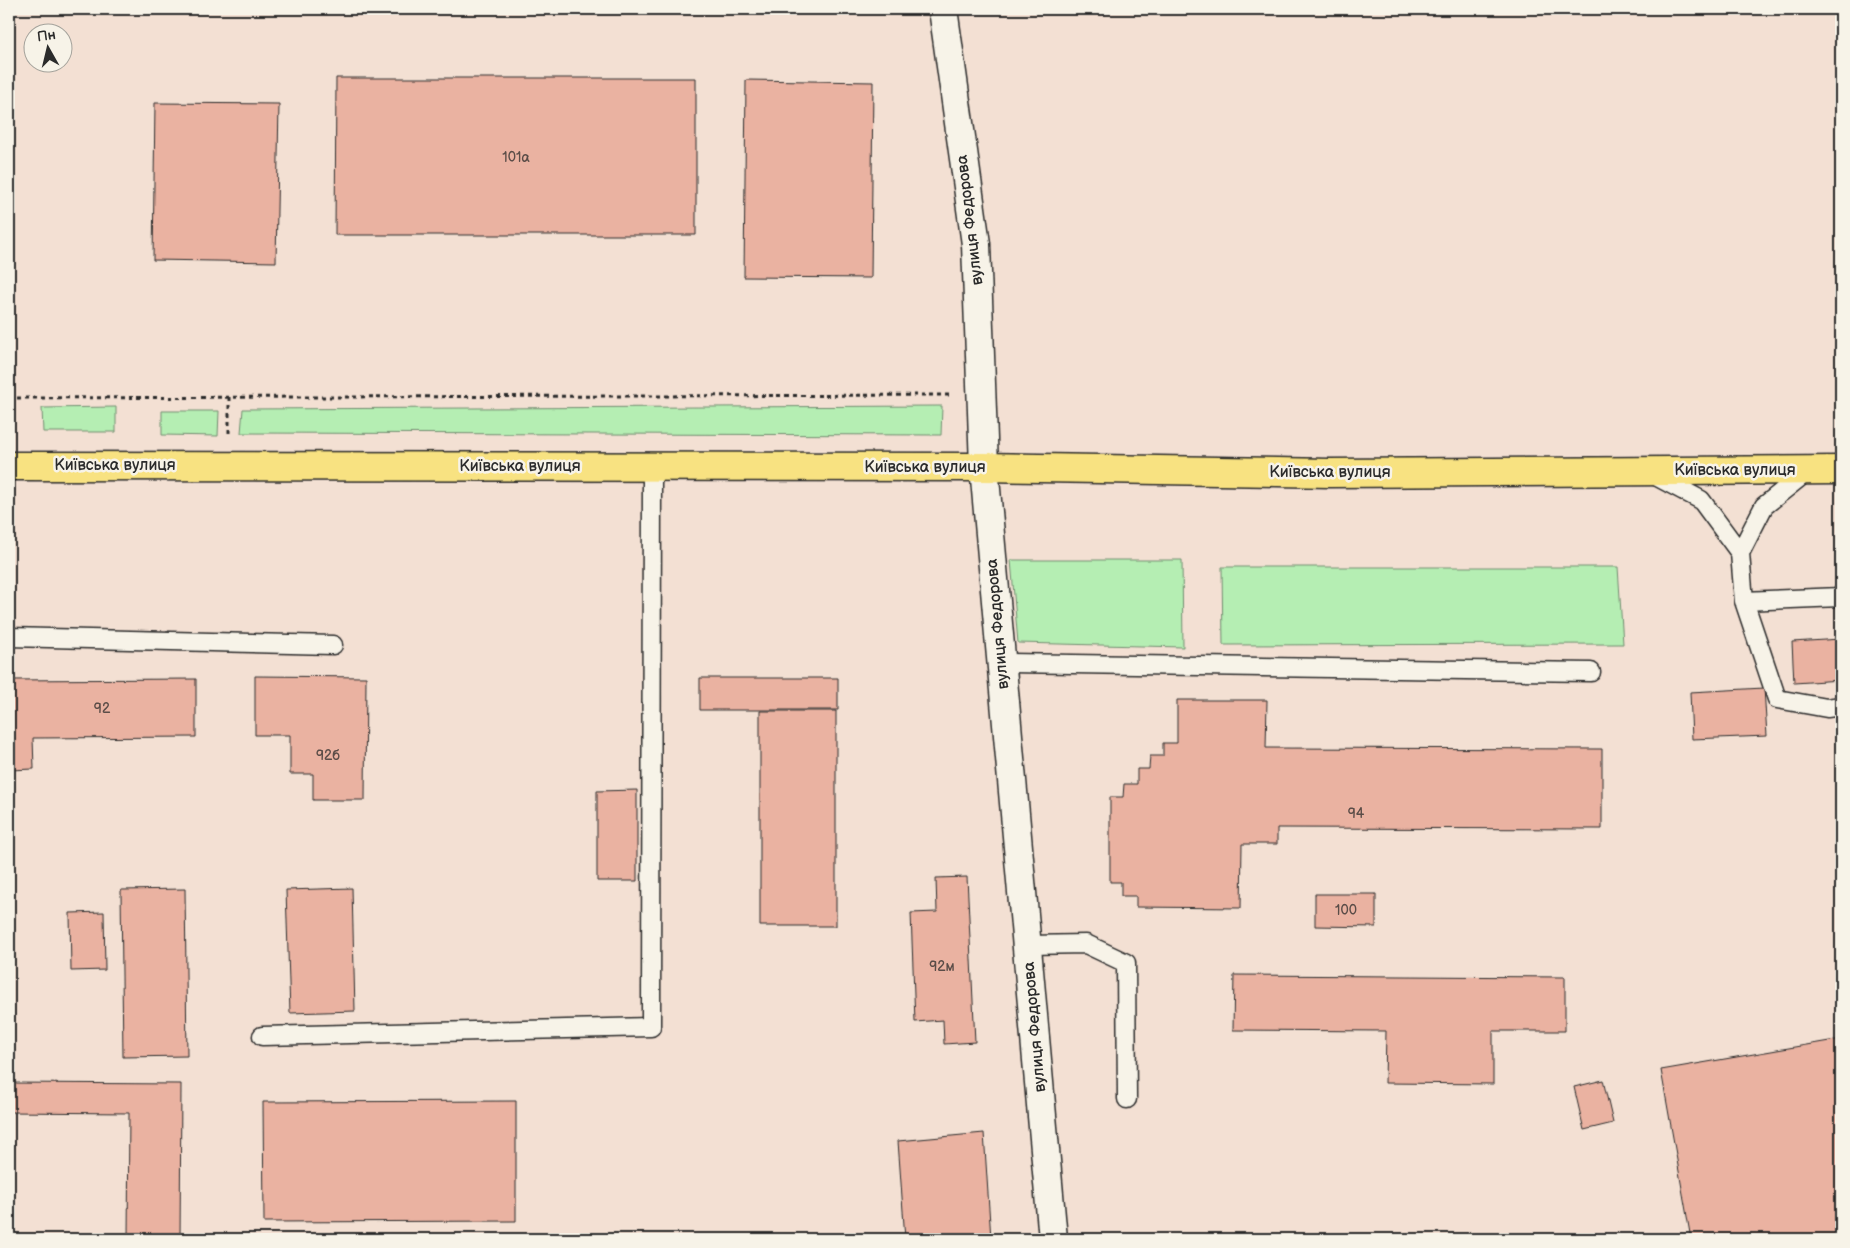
<svg xmlns="http://www.w3.org/2000/svg" width="1850" height="1248" font-family="'Balsamiq Sans',sans-serif">
<style>
.green{fill:#b5eeb3;stroke:#708c6f}
.building{fill:#eab2a1;stroke:#2b2b2b}
.lines{fill:none;stroke-linecap:round;stroke-linejoin:round}
.lane-casing{stroke:#2b2b2b;stroke-width:21}
.street-casing{stroke:#2b2b2b;stroke-width:31}
.primary-casing{stroke:#2b2b2b;stroke-width:31}
.path{stroke:#2b2b2b;stroke-width:3;stroke-dasharray:4 4;stroke-linecap:butt}
.lane{stroke:#f7f3e8;stroke-width:18}
.street{stroke:#f7f3e8;stroke-width:28}
.primary{stroke:#f8e281;stroke-width:28}
.labels{text-anchor:middle;dominant-baseline:central;stroke-width:5;stroke-linejoin:round;paint-order:stroke}
.number-label{font-size:14px;fill:#5b4d48}
.street-label{font-size:16px;fill:#2b2b2b;stroke:#f7f3e8}
</style>
<rect width="100%" height="100%" fill="#f3e0d3"/>
<filter id="ink" filterUnits="userSpaceOnUse"><feTurbulence type="fractalNoise" baseFrequency=".02" numOctaves="2"/><feDisplacementMap in="SourceGraphic" scale="10" xChannelSelector="R" yChannelSelector="G"/><feConvolveMatrix kernelMatrix="1 2 1 2 8 2 1 2 1" color-interpolation-filters="sRGB"/></filter>
<g filter="url(#ink)">
<path class="green" d="M942 406 941 435 241 433 243 409Z
M116 407V432H43L42 408Z
M162 411H219L218 436 162 435Z
M1011 560H1182L1183 647 1018 643Z
M1222 567H1618L1623 644 1223 645Z"/>
<path class="building" d="M336 78H696V235H335Z
M746 80 873 82 871 278 744 277Z
M155 103 279 104 276 262 153 260Z
M1841 639V680L1794 683 1792 642Z
M255 676 366 677 365 800H313V774H290V735H255Z
M700 678H838V710H700Z
M196 679V737L33 738 34 769 9 770V680Z
M1764 688 1767 736 1692 739 1690 692Z
M1177 700H1267L1266 748 1602 749V829L1277 828V844H1242L1241 908 1136 907V896H1121V882H1110V797H1123L1124 784H1137V769H1149L1150 756H1163V743H1177Z
M760 711H836V926H760Z
M637 790V881H597V791Z
M967 877 975 1042 944 1044 943 1020 915 1022 911 913 937 912 936 878Z
M352 888 355 1011 290 1013 286 890Z
M185 889 187 1056 123 1057 121 890Z
M1315 894H1376V927L1315 926Z
M104 912 105 970 71 971 70 913Z
M1234 975 1565 977V1031H1493V1084L1385 1083 1386 1031 1233 1030Z
M1841 1039V1239H1691L1661 1070Z
M1603 1080 1613 1123 1584 1130 1574 1087Z
M9 1083 181 1084 180 1239H128L129 1113 9 1112Z
M516 1101V1221L264 1222 263 1102Z
M984 1133 991 1239H905L898 1141Z"/>
<g class="lines">
<defs>
<path id="lane" d="M1809 470 1764 506 1740 553 1744 601 1777 699 1827 708 1841 706
M1652 474 1701 500 1740 553
M1744 601 1841 597
M9 637 333 645
M1002 663 1591 672
M1028 945 1086 944 1126 963 1127 1099
M262 1036 651 1027 652 467"/>
<path id="street" d="M943 9 976 244 984 467 1053 1239"/>
<path id="primary" d="M9 466 984 467 1330 473 1841 470"/>
</defs>
<use href="#lane" class="lane-casing"/>
<use href="#street" class="street-casing"/>
<use href="#primary" class="primary-casing"/>
<path class="path" d="M229 397V436
M9 398 952 395"/>
<use href="#lane" class="lane"/>
<use href="#street" class="street"/>
<use href="#primary" class="primary"/>
</g>
</g>
<g class="labels">
<g class="number-label">
<text x="516" y="157">101а</text>
<text x="102" y="708">92</text>
<text x="328" y="755">92б</text>
<text x="1356" y="813">94</text>
<text x="1346" y="910">100</text>
<text x="942" y="966">92м</text>
</g>
<g class="street-label">
<text transform="translate(970 220) rotate(-97)">вулиця Федорова</text>
<text x="115" y="465">Київська вулиця</text>
<text x="520" y="466">Київська вулиця</text>
<text x="925" y="467">Київська вулиця</text>
<text x="1735" y="470">Київська вулиця</text>
<text x="1330" y="472">Київська вулиця</text>
<text transform="translate(998 624) rotate(-95)">вулиця Федорова</text>
<text transform="translate(1035 1027) rotate(-95)">вулиця Федорова</text>
</g>
</g>
<rect width="1850" height="1248" fill="none" stroke="#f7f3e8" stroke-width="30"/>
<rect x="15" y="15" width="1820" height="1218" fill="none" stroke="#2b2b2b" stroke-width="2" filter="url(#ink)"/>
<g transform="translate(48 48) rotate(352)"><circle r="24" fill="#f7f3e8" stroke="#a5a39c"/>
<path d="M0-4L9 19L0 12L-9 19Z" fill="#2b2b2b"/>
<text y="-8" font-size="14" font-weight="bold" text-anchor="middle" fill="#2b2b2b">Пн</text>
</g>
</svg>
